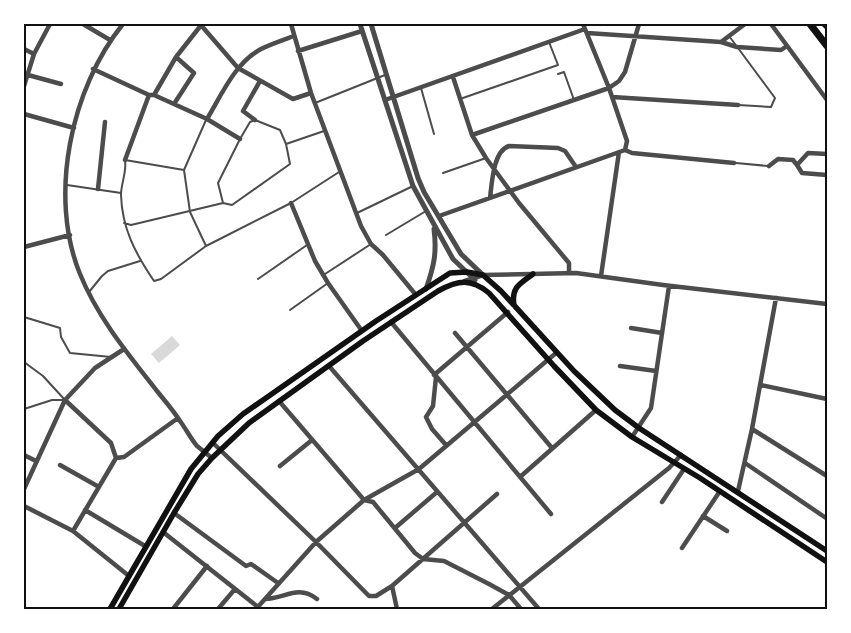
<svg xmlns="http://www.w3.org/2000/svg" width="851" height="633" font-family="'DejaVu Sans',sans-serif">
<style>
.water{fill:#d9d9d9}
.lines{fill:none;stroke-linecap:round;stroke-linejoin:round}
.service{stroke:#4c4c4c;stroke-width:2}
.minor{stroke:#4c4c4c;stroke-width:4.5}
.tertiary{stroke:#4c4c4c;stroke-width:5}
.secondary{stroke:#111;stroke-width:5.5}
.primary{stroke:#111;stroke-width:7}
.neatline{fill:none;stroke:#111;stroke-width:2}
</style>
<rect width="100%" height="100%" fill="#fff"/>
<path class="water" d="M172 336 180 345 159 363 151 354Z"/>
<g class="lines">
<path class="service" d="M729 36 735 44
M738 48 775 98 771 107 738 105
M558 74 564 72 574 100
M421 88 434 134
M460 99 558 65 549 42
M315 103 385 75
M206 120 184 170 190 212 206 246
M255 120 280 130 286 144 290 164 232 205 223 203 218 183 240 139 250 122Z
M286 144 324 131
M736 163 768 166
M184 170 125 160C127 172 121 183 121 195 122 228 135 253 154 281L161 279 206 246 291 203 339 172
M443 173 486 158
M67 185 121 193
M357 213 413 186
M124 223 131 225 223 203
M386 235 426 211
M325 274 371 244
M258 279 307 245
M89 292 102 276 108 271 140 261
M290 310 328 283
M24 317 60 328 61 337 70 353 111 357
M24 362 43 376 65 400
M24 409 52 400H63"/>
<path class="minor" d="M83 24 110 40
M123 24C71 88 48 196 80 274 98 318 128 354 157 391 165 401 173 410 180 421 186 429 191 439 197 446 202 450 207 454 212 458
M200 24 238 68 293 99 311 93
M291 24 311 93 361 226 371 244 383 255 416 295
M583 24 609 88 627 141 625 150
M771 24 827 100
M587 33 721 42 745 24
M721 42 737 47 781 50 787 46
M24 49 34 54
M298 51 362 31
M93 69 149 95H154L207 119 240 139
M28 75 61 84
M453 77 472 135 486 158 519 203 569 263V273
M24 86 34 54 50 24
M154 95 176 57 202 24
M612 97 738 105
M385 100 585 29
M174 104 194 73 176 57
M24 114 74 128
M207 119C222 94 235 63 261 49 271 44 283 40 294 36
M255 120 243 111 260 81
M472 135 609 88 619 81 625 72 639 24
M125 160 149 95
M797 165 802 173 827 175
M769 166 778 159 793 160 797 165 808 153 827 154
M98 189 105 122
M490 198C492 183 493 151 509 146L558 148 565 151 576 167
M291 203 315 261 328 283 362 331
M439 216 625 150 632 153 734 163
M24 247 70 235
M483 275 576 273 663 285 827 304
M601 276 619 152
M391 322 551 514
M631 328 662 333
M455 333 552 448
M329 366 539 609
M620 366 656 371
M434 375 508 312
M436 377 433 406 426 417 432 429 446 445
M761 385 827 399
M65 400 111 443 116 458
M279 401 364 500 373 502 415 553 423 559 444 561 489 584 509 595 521 609
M752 429 827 476
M632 437 651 408 669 286
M213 443 316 542 369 596H376L392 586 497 494
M24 455 36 461
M116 458 124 457 178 418
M745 463 826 518
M60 465 99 487
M280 466 312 440
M520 477 596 410
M24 489 65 400 95 368 124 349
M738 491 752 429 776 298
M662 502 684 469
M24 506 73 531 129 576
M85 510 145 546
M174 513 246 566 251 564 278 583
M703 516 727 531
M395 528 437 492
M73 531 116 458
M163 532 258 607
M682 548 720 491
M392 586 397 609
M265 599C285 599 297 584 317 599
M173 609 207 566
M218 609 235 589
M256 609 316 542 364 500 419 469 556 353
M492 609 669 468 681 455"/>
<path class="tertiary" d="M360 24 413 186 453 259 475 280
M371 24 418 178 424 192 461 254 483 275 465 281
M426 289C434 266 437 253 434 229"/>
<path class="secondary" d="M514 305C511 287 520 284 533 274
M110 609 191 469 218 436 243 414 266 398 376 321 450 273 467 272 483 275 501 291 574 371 615 410 639 428 827 551
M119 609 174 513 198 474 212 458 249 423 363 341 438 291C458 280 471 278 489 293L554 366 596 410 632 437 700 478 827 562"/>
<path class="primary" d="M810 24 827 46
M825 24 827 26"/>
</g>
<rect width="851" height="633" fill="none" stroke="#ffffff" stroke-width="50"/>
<rect x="25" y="25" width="801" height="583" class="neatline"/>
</svg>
